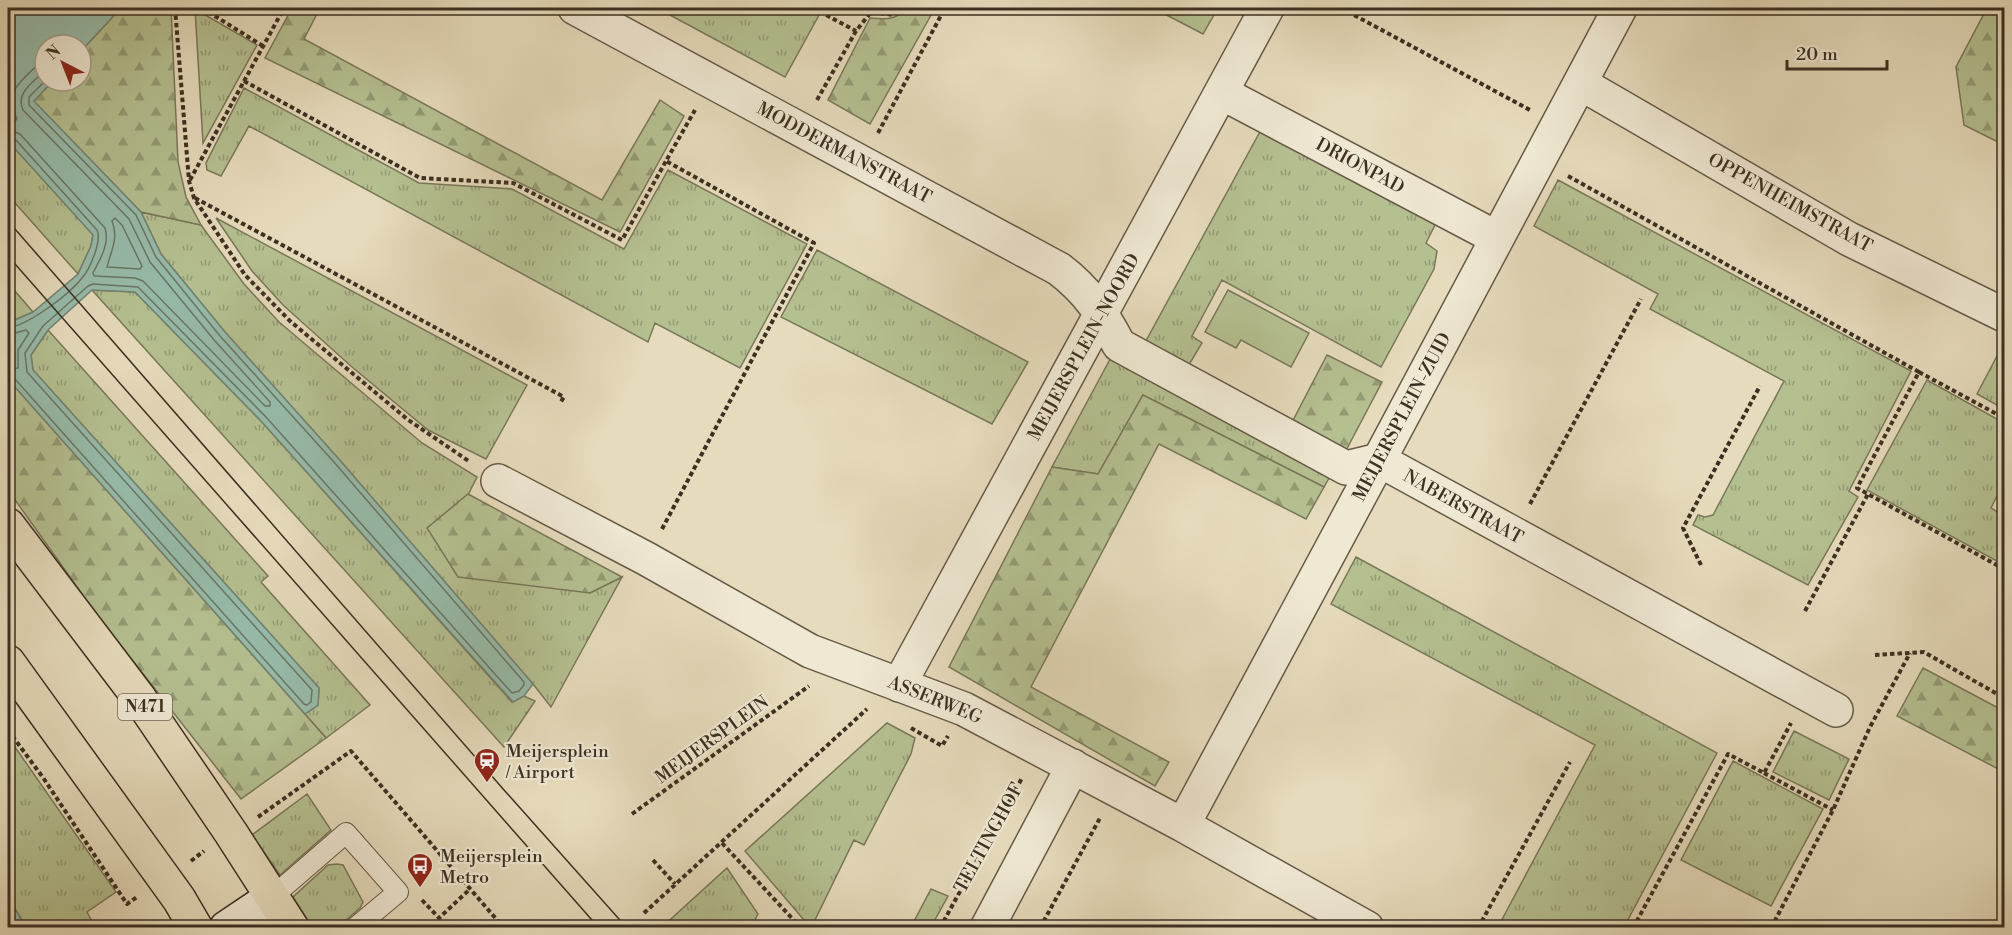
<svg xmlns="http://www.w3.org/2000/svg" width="2012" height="935" font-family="'Libre Bodoni',serif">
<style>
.grass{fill:url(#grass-tufts);stroke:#79785a;stroke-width:1.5}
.forest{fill:url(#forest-firs);stroke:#79785a;stroke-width:1.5}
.park{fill:#b5c091;stroke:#79785a;stroke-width:1.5}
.water{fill:#97bcab;stroke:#738474;stroke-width:1.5}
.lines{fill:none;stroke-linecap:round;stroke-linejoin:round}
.shore{stroke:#6a7666;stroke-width:1.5}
.lane-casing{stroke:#675b48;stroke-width:22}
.street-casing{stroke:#675b48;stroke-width:36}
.secondary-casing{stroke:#3d3022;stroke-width:36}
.primary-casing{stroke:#3d3022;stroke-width:36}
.path{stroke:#3d3022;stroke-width:4;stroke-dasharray:4.5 3;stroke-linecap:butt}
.lane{stroke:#efe8d3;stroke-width:20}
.street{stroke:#efe8d3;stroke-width:33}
.secondary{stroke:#efe8d3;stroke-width:33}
.primary{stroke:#e6dbbc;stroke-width:33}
.tram{stroke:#3d3022;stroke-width:1.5}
.labels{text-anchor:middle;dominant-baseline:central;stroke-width:4.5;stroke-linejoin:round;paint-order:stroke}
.shield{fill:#efe8d3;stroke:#726757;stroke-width:1.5}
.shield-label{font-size:16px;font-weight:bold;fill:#3d3022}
.street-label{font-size:18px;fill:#3d3022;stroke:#efe8d3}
.poi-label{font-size:18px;fill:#3d3022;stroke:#efe8d3;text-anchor:start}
</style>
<defs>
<pattern id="grass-tufts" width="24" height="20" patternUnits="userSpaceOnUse" patternTransform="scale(1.5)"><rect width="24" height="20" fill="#b5c091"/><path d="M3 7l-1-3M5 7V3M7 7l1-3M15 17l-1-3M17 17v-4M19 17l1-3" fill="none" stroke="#949c76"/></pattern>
<pattern id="forest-firs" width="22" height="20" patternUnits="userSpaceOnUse" patternTransform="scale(1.5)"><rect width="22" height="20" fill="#b5c091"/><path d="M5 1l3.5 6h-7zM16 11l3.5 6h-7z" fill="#949c76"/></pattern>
</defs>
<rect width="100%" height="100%" fill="#e6dbbc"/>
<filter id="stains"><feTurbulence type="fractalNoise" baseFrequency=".00333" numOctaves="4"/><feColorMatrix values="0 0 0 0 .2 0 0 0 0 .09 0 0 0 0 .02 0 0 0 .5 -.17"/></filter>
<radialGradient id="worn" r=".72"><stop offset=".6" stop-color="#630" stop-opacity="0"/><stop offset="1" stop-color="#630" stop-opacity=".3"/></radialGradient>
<path class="grass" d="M657 8H805L819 15 785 77Z
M1153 8H1218L1203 34Z
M195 9 257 45 203 143Z
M244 88 419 183 512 189 624 249 668 170 807 244 740 368 655 323 648 342 249 126 221 176 207 170 206 163Z
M1262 128 1438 219 1426 243 1437 251 1434 269 1381 367 1222 280 1192 336 1202 343 1184 373 1141 350Z
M8 141 93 234 91 246 78 274 8 195Z
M1558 180 1911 371 1849 491 1858 497 1808 585 1693 525 1698 515 1705 517 1713 515 1784 381 1650 309 1658 294 1534 226Z
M141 212 201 225 244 284 279 322 422 443 477 477 468 495 453 508 590 593 622 577 551 707 533 684 337 457 225 332 161 254Z
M216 218 527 385 486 459 428 430 352 367 283 305 252 271Z
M817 250 1028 362 992 424 781 317Z
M8 283 33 312 8 323Z
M92 290 135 292 261 421 512 702 524 696 535 701 504 747Z
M48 330 268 576 261 582 370 705 326 738 305 714 318 705 319 688 33 370 31 355Z
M1114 352 1333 471 1324 487 1143 395 1098 474 1052 467Z
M1997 356 2004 360V409L1977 394Z
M1927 380 2004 423V482L1991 508 2004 516V565L1867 490Z
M1356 557 1717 753 1624 927H1498L1595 745 1331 604Z
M887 723 915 738 911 754 864 845 854 840 815 920 828 927H810L745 851Z
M1794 731 1849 759 1829 800 1773 772Z
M8 737 116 892 87 912 95 927H17L24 924 8 896Z
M1733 761 1823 809 1771 906 1681 860Z
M307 794 331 830 280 875 252 835Z
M337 864 343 865 363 902 360 908 338 927H312L293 897 328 865Z
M727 868 758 914 751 927 661 928Z
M931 889 948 896 931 927H911Z"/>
<path class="forest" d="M121 8H171L178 162 186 197 201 225 141 212 33 101 53 81H81V51Z
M292 8H320L304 39 602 200 660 100 684 116 620 232 265 58Z
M905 8H935L870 124 828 100 870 18C884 19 897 21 905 8Z
M1987 8H2004V145L1964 125 1956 67Z
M1327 355 1382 382 1342 458 1288 430Z
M8 379 326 738 241 799 97 615 8 490Z
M1143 395 1324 487 1306 519 1159 444 1031 687 1169 762 1155 786 949 667 1052 467 1098 474Z
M468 494 622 577 590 593 458 577 427 528Z
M1923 668 2004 711V772L1897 716Z"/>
<path class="park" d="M1228 290 1309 333 1291 367 1241 340 1236 348 1205 332Z"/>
<path class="water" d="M8 8H121L81 51V45H45V81H53L34 101 141 212 161 254 225 332 337 457 533 684 524 696 513 702 261 421 135 292 92 290 48 330 31 355 33 370 319 688 318 705 305 714 8 379V323L33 312 78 274 91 246 93 235 8 141Z
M8 896 24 925 11 927 8 922Z"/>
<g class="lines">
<path class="shore" d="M8 120 15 121 17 119C8 98 10 92 26 76 32 70 38 64 45 60
M8 129 20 134 105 228C110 244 100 259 93 273L94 276 135 278 143 281 265 406H270V402L215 341 150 262 129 219 23 110C15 93 34 81 45 71
M8 137 15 139 97 230C102 241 90 269 82 278 69 295 28 325 8 328
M115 218 122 225 142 266 140 269 107 267C111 251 119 238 112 221Z
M8 335 26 330 29 333 18 350V368L8 369
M8 376 15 379 304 704 307 705 311 702 312 690 27 372 25 353 43 326 88 286 93 284 138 287 266 417 512 693 519 691 524 685V682L333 461 220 336 156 257 136 215 29 105V97L45 81"/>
<defs>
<path id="lane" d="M272 897 346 833 398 892 355 928"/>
<path id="street" d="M575 8 1059 269C1087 290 1103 314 1119 345L1346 468 1379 460 1836 710
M1580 83 1849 239 2004 315
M1222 93 1497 238
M498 481 645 558 810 651 964 709 1183 825 1367 928
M899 685 1267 8
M1183 825 1379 460 1620 8
M987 928 1073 766"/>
<path id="secondary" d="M226 928 272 897"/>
<path id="primary" d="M8 525 140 699 231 833 292 928
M8 662 179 899 196 928"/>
</defs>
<use href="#lane" class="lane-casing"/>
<use href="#street" class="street-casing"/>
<use href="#secondary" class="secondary-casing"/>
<use href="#primary" class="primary-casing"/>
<path class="path" d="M175 8 189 181 194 198 245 275 290 321 407 419 470 462
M202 8 263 46
M813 8 856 31
M1341 8 1530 110
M244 81 420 178 513 183 622 240 666 161
M817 100 856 31 871 12 894 15 898 8
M878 133 945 8
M1568 176 1919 372 1857 488 2004 569
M190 180 284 8
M195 198 564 397 560 403
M1919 372 2004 418
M1530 504 1641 299
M662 529 814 243 666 161 695 110
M1701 565 1683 528 1760 386
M1805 611 1868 494
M1875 655 1924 652 2004 698
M911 728 942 746 948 736
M8 730 44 779 127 904 137 897
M1764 773 1833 810
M632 814 809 686
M258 817 351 751 504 928
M722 843 801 928
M653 860 675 884
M191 861 204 851
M422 900 439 918 470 889
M644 913 867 709
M940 928 1022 778
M1040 928 1100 818
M1478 928 1570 762
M1633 928 1728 754 1764 773 1791 723
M1771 928 1833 810 1870 727 1910 653"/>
<use href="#lane" class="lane"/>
<use href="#street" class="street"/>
<use href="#secondary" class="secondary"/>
<use href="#primary" class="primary"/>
<path class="tram" d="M8 221 504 790 627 928
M8 256 599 928"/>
</g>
<defs>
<symbol id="station-pin" viewBox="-11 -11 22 30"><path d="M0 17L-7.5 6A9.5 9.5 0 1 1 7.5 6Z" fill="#8f2418" stroke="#efe8d3"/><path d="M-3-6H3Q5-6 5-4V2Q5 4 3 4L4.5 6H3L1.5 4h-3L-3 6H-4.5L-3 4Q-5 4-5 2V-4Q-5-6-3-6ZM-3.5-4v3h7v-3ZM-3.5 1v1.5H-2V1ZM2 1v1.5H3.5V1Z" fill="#fff"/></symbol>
<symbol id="bus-pin" viewBox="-11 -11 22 30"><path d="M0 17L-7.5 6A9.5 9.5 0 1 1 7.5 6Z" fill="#8f2418" stroke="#efe8d3"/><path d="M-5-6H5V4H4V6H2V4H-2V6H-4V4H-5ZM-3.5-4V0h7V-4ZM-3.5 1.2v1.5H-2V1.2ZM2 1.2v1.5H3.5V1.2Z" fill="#fff"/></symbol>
</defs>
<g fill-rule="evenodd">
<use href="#station-pin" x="472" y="746" width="30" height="40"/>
<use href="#bus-pin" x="405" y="851" width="30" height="40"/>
</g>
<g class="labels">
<rect class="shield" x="118" y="694" width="54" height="26" rx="4.5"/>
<g class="shield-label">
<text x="145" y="707">N471</text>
</g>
<g class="street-label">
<text transform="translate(844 153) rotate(28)">MODDERMANSTRAAT</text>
<text transform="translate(1360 166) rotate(28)">DRIONPAD</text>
<text transform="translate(1790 203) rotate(29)">OPPENHEIMSTRAAT</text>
<text transform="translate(1084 347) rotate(-61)">MEIJERSPLEIN-NOORD</text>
<text transform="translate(1402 417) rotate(-62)">MEIJERSPLEIN-ZUID</text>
<text transform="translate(1463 507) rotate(29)">NABERSTRAAT</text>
<text transform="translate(935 700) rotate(22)">ASSERWEG</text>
<text transform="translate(712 740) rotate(-36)">MEIJERSPLEIN</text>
<text transform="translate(989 838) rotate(-61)">TELTINGHOF</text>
</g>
<g class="poi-label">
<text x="506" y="751">Meijersplein<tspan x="506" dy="21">/ Airport</tspan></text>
<text x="440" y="856">Meijersplein<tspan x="440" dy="21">Metro</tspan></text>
</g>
</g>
<rect width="2012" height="935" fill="none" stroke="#e6dbbc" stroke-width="30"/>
<rect x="9" y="9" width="1994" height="917" fill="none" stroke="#3d3022" stroke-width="3"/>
<rect x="15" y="15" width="1982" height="905" fill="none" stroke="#3d3022" stroke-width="1.5"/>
<g transform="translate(63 63) rotate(318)"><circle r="28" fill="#efe8d3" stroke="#a89e8c" stroke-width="1.5"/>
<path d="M0-4.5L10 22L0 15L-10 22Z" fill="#8f2418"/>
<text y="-9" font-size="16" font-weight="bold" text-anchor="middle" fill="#3d3022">N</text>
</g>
<path d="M1787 60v9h100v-9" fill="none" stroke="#3d3022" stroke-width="3"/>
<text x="1796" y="60" font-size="18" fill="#3d3022" stroke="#efe8d3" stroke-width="4.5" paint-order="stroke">20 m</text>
<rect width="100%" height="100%" filter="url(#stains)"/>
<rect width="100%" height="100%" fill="url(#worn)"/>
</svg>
